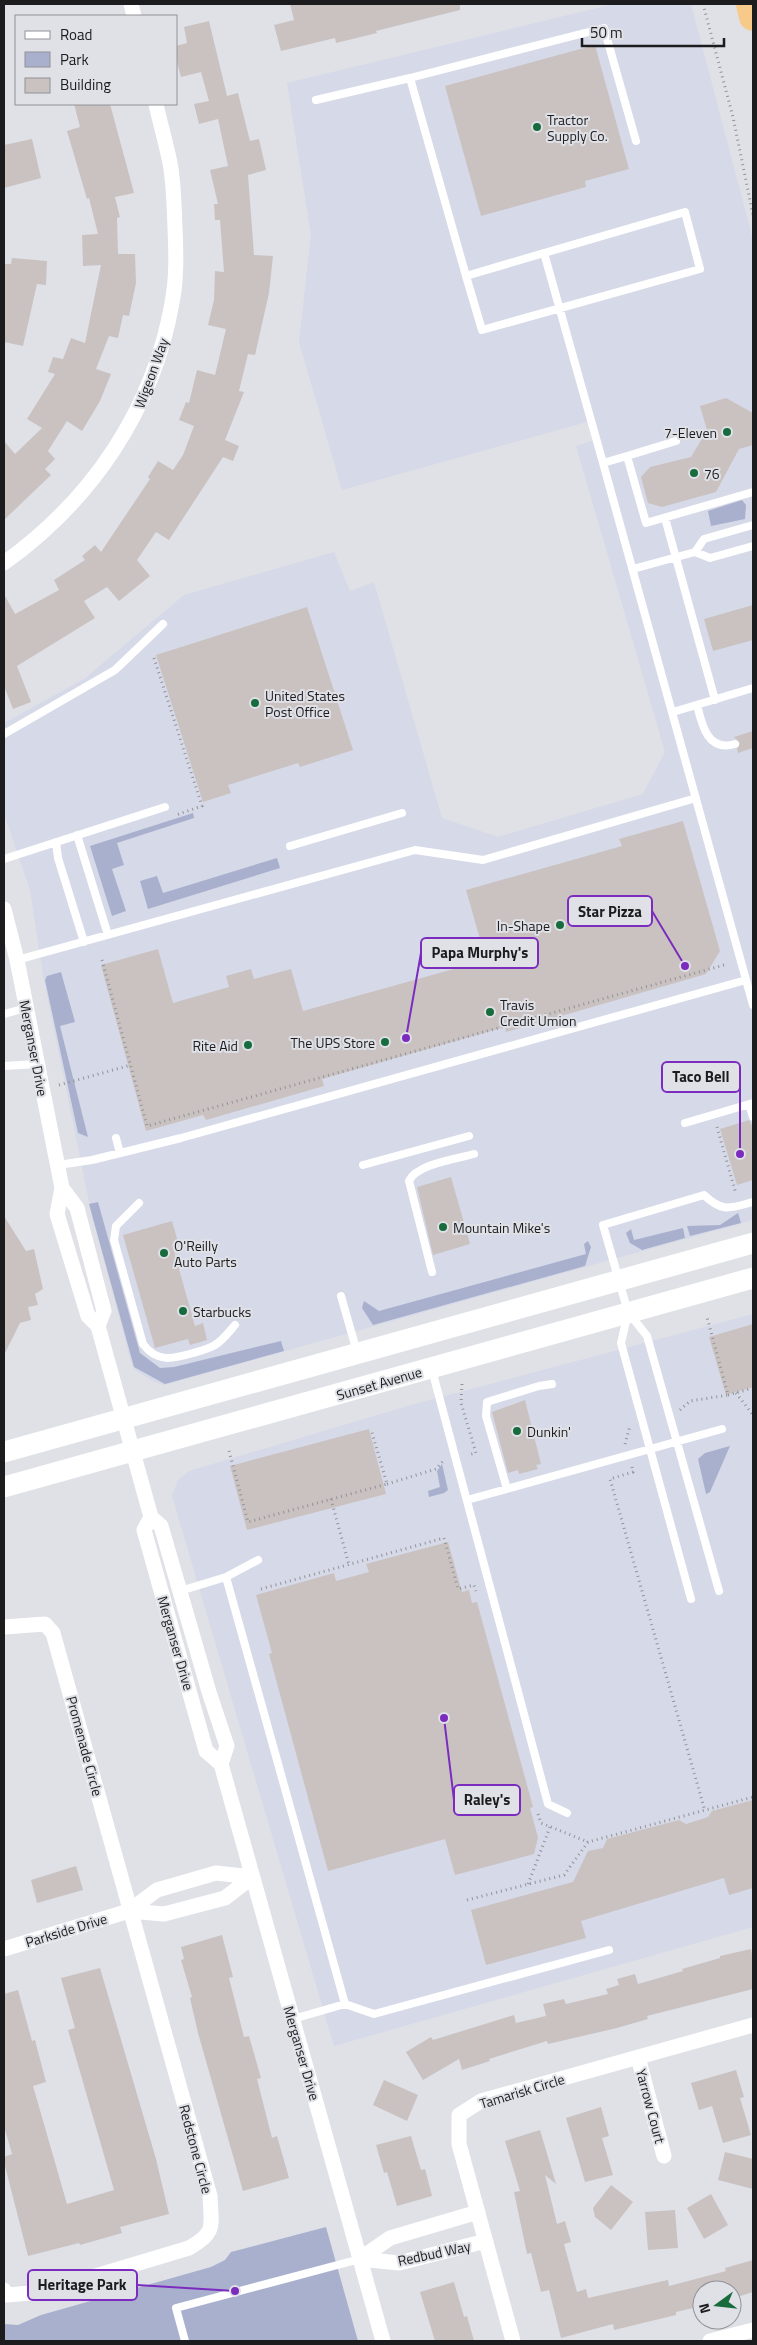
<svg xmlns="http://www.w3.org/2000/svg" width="757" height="2345" font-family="'Titillium Web',sans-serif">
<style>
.built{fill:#d6d9e7}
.green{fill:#a9b0ce}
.building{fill:#cac2c1}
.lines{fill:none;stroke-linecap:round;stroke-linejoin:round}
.path{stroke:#929498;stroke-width:3;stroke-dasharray:1 4;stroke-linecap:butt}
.lane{stroke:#fff;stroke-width:8}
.street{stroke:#fff;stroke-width:15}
.secondary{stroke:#fff;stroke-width:21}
.highway{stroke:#f7ca89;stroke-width:28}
.poi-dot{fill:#176b3c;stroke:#dfe1e7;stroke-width:2}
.labels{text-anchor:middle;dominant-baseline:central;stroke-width:4;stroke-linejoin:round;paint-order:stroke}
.poi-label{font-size:14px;fill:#1c1c1f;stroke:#dfe1e7;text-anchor:start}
.street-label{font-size:14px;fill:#1c1c1f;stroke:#dfe1e7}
.leader{fill:none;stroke:#7b2cbf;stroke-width:2}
.callout-dot{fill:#7b2cbf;stroke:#dfe1e7;stroke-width:2}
.callout{fill:#dfe1e7;stroke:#7b2cbf;stroke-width:2}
.callout-label{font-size:15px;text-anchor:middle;font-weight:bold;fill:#1c1c1f}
</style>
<rect width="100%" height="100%" fill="#dfe1e7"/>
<path class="built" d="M614 4H691L753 240V1220L171 1383 163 1385 153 1381 135 1370 132 1365 92 1216 43 975 30 890 4 814V723L84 679 184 595 334 552 350 591 374 582 442 818 498 837 643 794 665 752 576 446 598 439 594 420 342 490 299 342 311 235 287 83Z
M753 1314V1927L334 2046 172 1496 178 1480 189 1471 411 1405Z"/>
<path class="green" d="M742 500 746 505 745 519 711 526 708 511Z
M193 813 194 818 117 843 124 865 112 869 126 911 112 916 90 846Z
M277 858 280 868 148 909 140 881 157 876 163 893Z
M61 972 75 1022 60 1026 88 1137 78 1133 45 980 47 976Z
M98 1202 140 1353 160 1368 174 1367 281 1341 284 1351 165 1384 134 1367 89 1204Z
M738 1213 741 1223 690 1236 687 1226 720 1225Z
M683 1228 685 1238 642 1250 630 1243 626 1233 631 1229 634 1240Z
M588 1241 591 1247 585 1266 373 1325 362 1308 364 1301 379 1311 586 1254 584 1244Z
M730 1446 710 1492 706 1494 698 1459 705 1453Z
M442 1464 448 1490 444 1493 429 1497 428 1491 440 1487 437 1471Z
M326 2227 358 2341H4V2324L18 2325 41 2315 211 2267 225 2260 231 2252Z"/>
<path class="building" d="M290 4H460V10L376 31 377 33 336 43 335 38 281 51 274 25 294 20Z
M209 21 227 96 238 93 250 141 259 139 266 170 248 175 254 255 273 256 269 293 255 355 248 354 239 391 244 392 225 440 239 446 233 461 223 457 169 540 156 532 137 560 150 576 119 601 107 587 84 601 95 618 17 666 31 702 13 709 4 686V594L15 614 59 590 54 580 85 560 82 556 95 545 101 552 150 479 148 477 158 461 173 470 183 455 194 426 179 420 186 402 189 403 197 370 215 375 226 329 208 325 214 300 215 271 224 272 220 220H215L214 204H218L210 170 228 166 218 119 199 124 194 104 209 101 201 72 181 77 176 58V46L187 43 184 27Z
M595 45 629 169 585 181 586 187 481 216 445 86Z
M74 104H110L134 193 115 197 120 217 117 218 118 254H135L136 283 129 316 123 315 118 338 109 336 96 369 111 374 100 401 82 431 67 421 48 451 55 459 45 469 51 475 4 520V441L15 454 42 428 27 419 55 374 48 372 53 357 63 359 71 338 85 343 101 265 83 266 82 235 98 234 89 198 87 199 67 131 80 127Z
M32 139 41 178 4 188V145Z
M12 258 47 261 46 285 37 284 23 346 4 342V264H11Z
M726 398 753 413V445L739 449 716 492 662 507 648 503 641 477 650 467 691 457 707 430 700 406Z
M753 605V640L713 651 704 619Z
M307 607 353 750 300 767 298 763 228 785 231 793 203 802 156 655Z
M753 731V748L738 753 737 749 740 743 734 737Z
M683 821 720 951 706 974 506 1032 505 1027 322 1079 324 1086 206 1120 203 1115 146 1131 101 965 158 949 173 1003 229 987 226 976 251 969 254 979 291 969 303 1011 486 960 466 890 622 846 619 839Z
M749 1120 753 1128V1180L737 1185 720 1129Z
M451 1177 470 1244 433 1255 417 1187Z
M4 1216 26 1251 34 1249 43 1289 35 1294 38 1305 28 1307 31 1320 20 1323 4 1355Z
M172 1221 178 1242 172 1244 195 1326 203 1323 207 1340 190 1345 188 1339 155 1348 123 1235Z
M753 1324V1387L726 1395 709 1337Z
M525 1400 541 1464 536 1465 538 1469 519 1474 518 1470 508 1473 492 1412Z
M369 1429 386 1494 247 1530 230 1466Z
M448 1542 462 1592 469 1590 472 1603 477 1602 533 1807 530 1808 538 1838 534 1854 455 1875 445 1839 328 1871 269 1654 272 1653 256 1595 334 1573 336 1581 369 1572 366 1564Z
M753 1800V1888L729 1895 724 1878 581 1921 586 1938 486 1965 471 1910 573 1882 588 1851 603 1848 607 1839 679 1820 686 1824 708 1817 712 1811Z
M76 1866 83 1890 37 1903 31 1880Z
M222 1935 233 1977 229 1978 244 2037 249 2036 261 2078 257 2079 272 2138 277 2136 289 2178 243 2191 198 2033 190 1998 192 1997 181 1960 184 1959 181 1947Z
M751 1949 753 1959V1989L647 2016 648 2019 617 2028 548 2044 547 2041 489 2059 490 2061 462 2070 459 2059 423 2080 406 2052 431 2037 433 2040 514 2015 516 2023 546 2016 543 2004 564 1999 566 2004 608 1994 606 1989 619 1985 617 1979 635 1974 638 1984 683 1971 682 1969 720 1958V1956Z
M100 1968 156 2159 169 2214 120 2227 122 2233 80 2245 79 2243 28 2256 4 2162V2157L12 2154 4 2126V1994L18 1990 32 2041 35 2040 46 2082 33 2086 67 2204 114 2190 68 2030 75 2028 61 1978Z
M736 2070 744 2097 740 2098 751 2135 723 2143 712 2106 699 2110 691 2083Z
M384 2080 418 2095 407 2121 373 2105Z
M601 2107 609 2136 602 2138 613 2175 585 2182 566 2118Z
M540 2130 556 2184 545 2175 557 2224 565 2221 571 2242 564 2244 577 2292 586 2289 588 2298 668 2280 669 2286 726 2271 725 2268 753 2260V2292L734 2298 732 2290H702V2306L676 2312V2315L614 2330 613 2324 561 2338 549 2290 541 2292 531 2253 527 2254 514 2192 520 2191 505 2141Z
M411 2136 421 2170 425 2169 432 2196 397 2206 387 2172 384 2173 376 2145Z
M725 2152 753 2159V2189L718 2180Z
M611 2185 633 2202 611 2230 595 2217 593 2208Z
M711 2194 728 2225 704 2239 687 2208Z
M675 2210 678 2248 648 2250 645 2212Z
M454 2282 464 2317 467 2316 474 2341H435L420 2292Z"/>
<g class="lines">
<path class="path" d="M703 4 733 117 753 215
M154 658 202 806 176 815
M102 960 147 1126 724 965
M59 1085 131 1065
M717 1127 736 1194
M462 1384 461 1403 476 1453 468 1455
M736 1393 753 1415
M728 1395 753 1388
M680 1410 690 1401 728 1395 707 1317
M625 1444 630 1426
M229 1451 248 1522 387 1484 371 1429
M632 1467 633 1472 610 1479 705 1811
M387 1484 436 1469 443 1461
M331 1499 349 1565
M261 1589 444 1538 458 1589 474 1585 476 1591
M538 1814 541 1823 588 1842
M528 1884 550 1827
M467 1900 564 1875 588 1842 753 1797"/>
<path class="lane" d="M316 100 410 78
M544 253 466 276 482 330 700 269 685 212 544 253C564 323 583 393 603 463
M466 276 410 78 604 28 636 141
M676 441 627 456 646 523 753 492
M627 456 603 463 753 1005
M665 518 715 700
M695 552 704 539 753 525
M633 569 695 552 710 558 753 546
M697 705C702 726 708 752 735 744
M673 712 753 688
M4 734 115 670 163 624
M77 835 108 935
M56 842 58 858 84 942
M290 846 402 813
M4 859 165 807
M17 960 415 850 483 860 696 798
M4 1014 26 1008
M4 1066 37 1064
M749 1104 753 1117
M685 1123 753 1103
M116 1138 120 1153
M58 1165 92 1160 181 1138 746 980
M363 1165 469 1136
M139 1203 116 1226 114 1240 143 1344C157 1363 173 1359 193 1353 200 1351 208 1349 215 1345 223 1340 229 1332 235 1325
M432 1272 409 1181C417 1164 456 1159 474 1154
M341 1296 357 1352
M627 1317 621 1343 691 1599
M432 1370 548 1804 567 1813
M507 1489 486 1416 487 1402 539 1386 552 1384
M467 1500 722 1429
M226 1577 345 2004
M180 1591 226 1577 258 1560
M719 1591 647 1336 628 1312 603 1225 704 1195C723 1213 730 1208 753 1202
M293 2019 345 2004 374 2014 609 1950
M185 2341 176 2308 360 2259"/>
<path class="street" d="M131 4 134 16
M4 563C92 500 153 410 172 303 177 278 176 252 175 227 174 206 174 184 170 163 166 143 160 123 156 104
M4 909 17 960 62 1188 57 1214 88 1316 98 1326 151 1517 161 1526 209 1692 227 1746 221 1764
M62 1188 77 1208 104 1311 98 1326
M151 1517 144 1530 206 1751 221 1764 383 2341
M4 1627 45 1624 53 1633 210 2196C211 2226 217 2232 189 2248L42 2292 7 2295 4 2290
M129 1911 164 1914 225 1898 252 1877
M4 1949 129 1911 157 1890 216 1873 252 1877
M638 2057 664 2156
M360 2259 399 2263 486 2241
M360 2259 390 2238 478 2212
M513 2341 459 2144V2115L481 2101 753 2025
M710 2341 753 2330"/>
<path class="secondary" d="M4 1452 753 1243
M4 1487 753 1278"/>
<path class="highway" d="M750 4 753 17"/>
</g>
<g class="poi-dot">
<circle cx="537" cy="127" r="5"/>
<circle cx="727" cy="432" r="5"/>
<circle cx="694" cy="473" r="5"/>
<circle cx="255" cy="703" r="5"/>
<circle cx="560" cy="925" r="5"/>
<circle cx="490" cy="1012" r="5"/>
<circle cx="385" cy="1042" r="5"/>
<circle cx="248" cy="1045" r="5"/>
<circle cx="443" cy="1227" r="5"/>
<circle cx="164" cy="1253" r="5"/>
<circle cx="183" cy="1311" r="5"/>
<circle cx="517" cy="1431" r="5"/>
</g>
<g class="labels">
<g class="poi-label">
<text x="547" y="119">Tractor<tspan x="547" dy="16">Supply Co.</tspan></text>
<text x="717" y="432" text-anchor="end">7-Eleven</text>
<text x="704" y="473">76</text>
<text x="265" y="695">United States<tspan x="265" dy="16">Post Office</tspan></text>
<text x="550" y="925" text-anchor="end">In-Shape</text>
<text x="500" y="1004">Travis<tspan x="500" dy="16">Credit Umion</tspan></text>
<text x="375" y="1042" text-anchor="end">The UPS Store</text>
<text x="238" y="1045" text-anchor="end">Rite Aid</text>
<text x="453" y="1227">Mountain Mike's</text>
<text x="174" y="1245">O'Reilly<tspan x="174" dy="16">Auto Parts</tspan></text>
<text x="193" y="1311">Starbucks</text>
<text x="527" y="1431">Dunkin'</text>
</g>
<g class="street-label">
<text transform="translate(151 373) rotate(-70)">Wigeon Way</text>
<text transform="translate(34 1048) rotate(79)">Merganser Drive</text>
<text transform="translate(379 1383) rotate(-16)">Sunset Avenue</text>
<text transform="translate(176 1643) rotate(74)">Merganser Drive</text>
<text transform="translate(85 1746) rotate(75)">Promenade Circle</text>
<text transform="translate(66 1930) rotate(-17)">Parkside Drive</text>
<text transform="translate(302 2053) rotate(74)">Merganser Drive</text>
<text transform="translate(522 2091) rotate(-17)">Tamarisk Circle</text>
<text transform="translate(651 2106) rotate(75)">Yarrow Court</text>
<text transform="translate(196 2149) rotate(75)">Redstone Circle</text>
<text transform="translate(434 2253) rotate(-12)">Redbud Way</text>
</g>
</g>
<path class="leader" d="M685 966L652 911M406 1038L421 953M740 1154L740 1077M444 1718L454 1800M235 2291L137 2285"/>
<g class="callout-dot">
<circle cx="685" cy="966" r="5"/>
<circle cx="406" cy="1038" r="5"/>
<circle cx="740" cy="1154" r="5"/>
<circle cx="444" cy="1718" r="5"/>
<circle cx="235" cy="2291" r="5"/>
</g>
<g class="callout">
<rect x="568" y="896" width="84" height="30" rx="5"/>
<rect x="421" y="938" width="117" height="30" rx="5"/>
<rect x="662" y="1062" width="78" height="30" rx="5"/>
<rect x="454" y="1785" width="66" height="30" rx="5"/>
<rect x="28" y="2270" width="109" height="30" rx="5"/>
</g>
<g class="callout-label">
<text x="610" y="917">Star Pizza</text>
<text x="480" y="958">Papa Murphy's</text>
<text x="701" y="1082">Taco Bell</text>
<text x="487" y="1805">Raley's</text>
<text x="82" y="2290">Heritage Park</text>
</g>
<rect width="757" height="2345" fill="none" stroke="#1c1c1f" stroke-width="10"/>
<rect x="15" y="15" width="162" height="90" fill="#dfe1e7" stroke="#919297"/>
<rect x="25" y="31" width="25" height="8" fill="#ffffff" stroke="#919297"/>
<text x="60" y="40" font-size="15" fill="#1c1c1f">Road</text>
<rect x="25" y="52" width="25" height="15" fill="#a9b0ce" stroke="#919297"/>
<text x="60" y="65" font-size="15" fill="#1c1c1f">Park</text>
<rect x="25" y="78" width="25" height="15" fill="#cac2c1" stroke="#919297"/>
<text x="60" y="90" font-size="15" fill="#1c1c1f">Building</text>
<g transform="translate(717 2305) rotate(255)"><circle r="24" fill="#dfe1e7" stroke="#919297"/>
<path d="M0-4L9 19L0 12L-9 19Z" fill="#176b3c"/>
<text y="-8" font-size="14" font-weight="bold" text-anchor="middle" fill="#1c1c1f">N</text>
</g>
<path d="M582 38v8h142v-8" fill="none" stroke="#1c1c1f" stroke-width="2.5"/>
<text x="590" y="38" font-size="15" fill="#1c1c1f" stroke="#dfe1e7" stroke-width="4" paint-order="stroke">50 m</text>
</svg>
